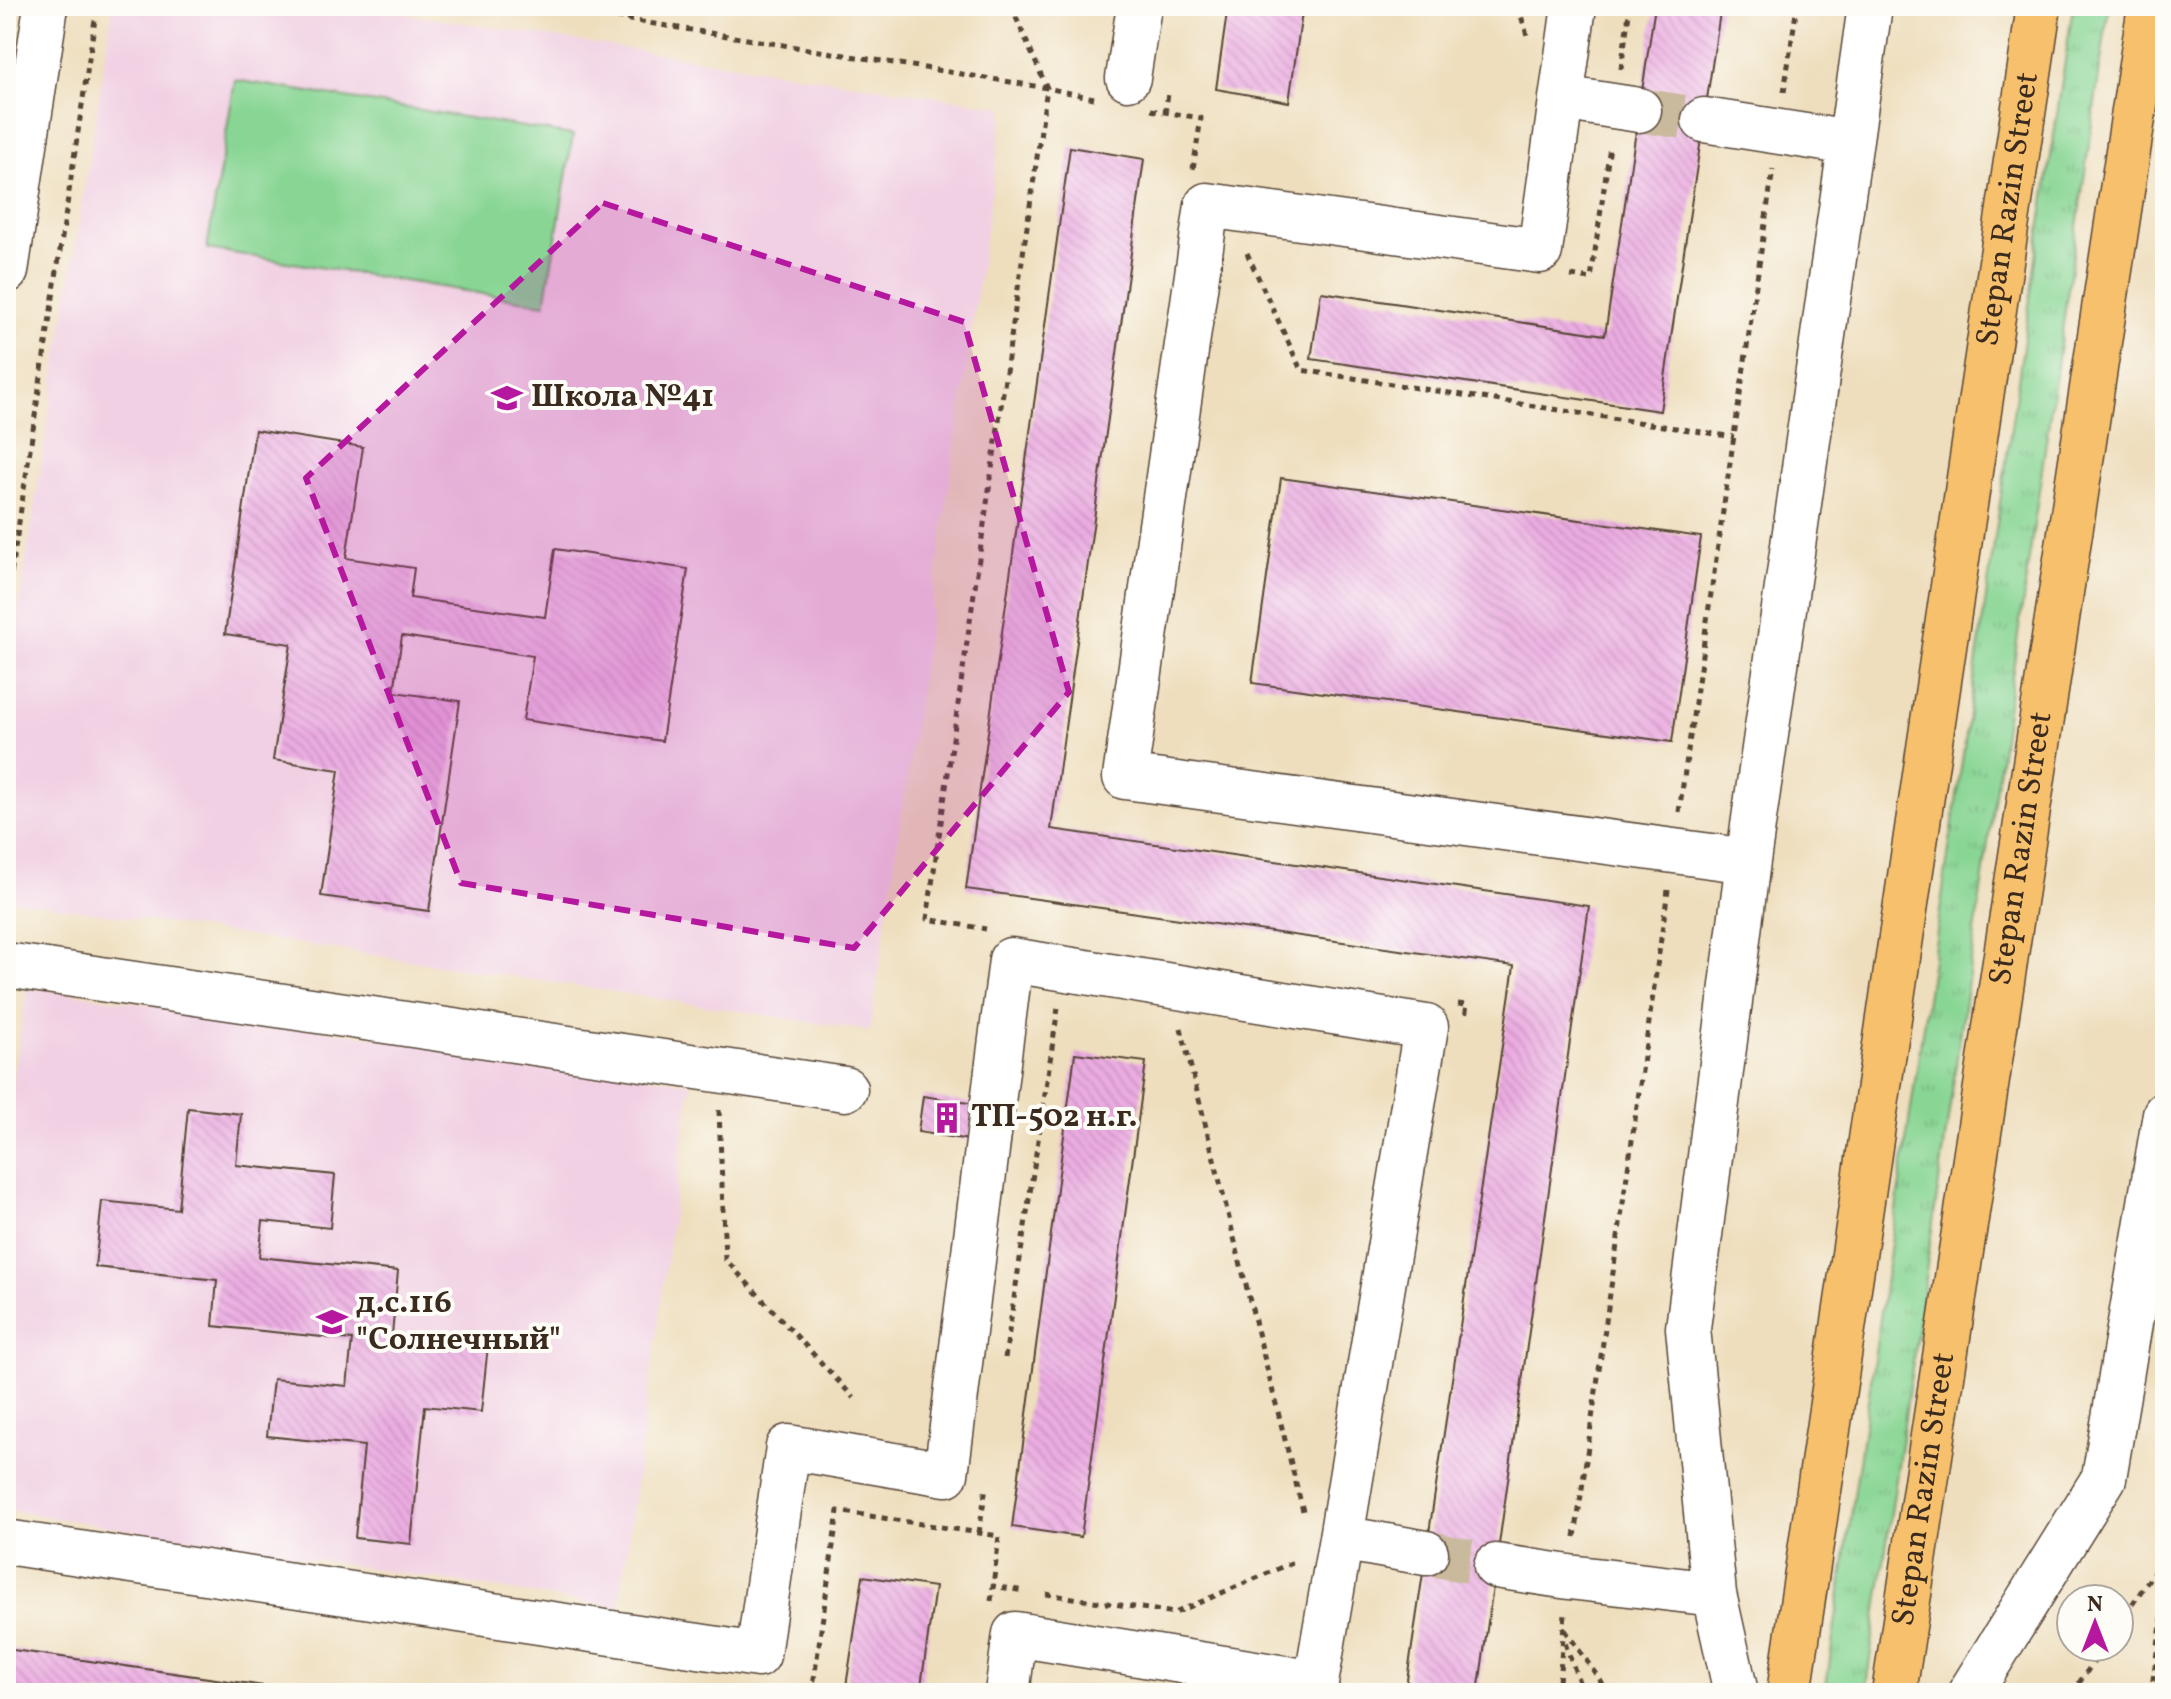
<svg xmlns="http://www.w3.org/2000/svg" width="2171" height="1699" font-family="Vollkorn,serif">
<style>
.built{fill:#f1d0e3}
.grass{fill:url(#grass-tufts);stroke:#628059;stroke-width:2}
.pitch{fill:#89d694;stroke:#628059;stroke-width:2}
.building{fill:url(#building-back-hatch)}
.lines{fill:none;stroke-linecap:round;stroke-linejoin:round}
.minor-tunnel{stroke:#caba9d;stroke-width:44;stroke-dasharray:44 22;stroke-linecap:butt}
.minor-casing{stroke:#564536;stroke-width:47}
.major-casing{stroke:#564536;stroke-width:47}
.path{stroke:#564536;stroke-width:5;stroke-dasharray:6 6;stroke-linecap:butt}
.minor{stroke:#fff;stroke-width:44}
.major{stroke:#f7c06c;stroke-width:44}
.marked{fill:#b5179e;fill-opacity:0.2;stroke:#b5179e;stroke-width:6;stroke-dasharray:16 10;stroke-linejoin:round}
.labels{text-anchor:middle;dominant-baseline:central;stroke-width:8;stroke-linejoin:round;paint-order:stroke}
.street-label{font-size:32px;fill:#3b2a1e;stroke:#fdfcf7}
.poi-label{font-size:32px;font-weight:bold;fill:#3b2a1e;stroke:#fdfcf7;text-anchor:start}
</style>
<defs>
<pattern id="grass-tufts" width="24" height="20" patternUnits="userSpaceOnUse" patternTransform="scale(2)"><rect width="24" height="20" fill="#89d694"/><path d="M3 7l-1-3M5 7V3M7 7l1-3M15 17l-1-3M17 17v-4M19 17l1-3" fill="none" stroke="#77b87f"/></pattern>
<pattern id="building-back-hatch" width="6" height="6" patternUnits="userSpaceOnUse" patternTransform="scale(2)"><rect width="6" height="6" fill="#ebace1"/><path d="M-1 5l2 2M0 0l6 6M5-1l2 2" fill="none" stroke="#ca94c1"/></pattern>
</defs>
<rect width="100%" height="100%" fill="#fdfcf7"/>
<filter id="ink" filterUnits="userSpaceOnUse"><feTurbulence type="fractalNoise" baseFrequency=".0125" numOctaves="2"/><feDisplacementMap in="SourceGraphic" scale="16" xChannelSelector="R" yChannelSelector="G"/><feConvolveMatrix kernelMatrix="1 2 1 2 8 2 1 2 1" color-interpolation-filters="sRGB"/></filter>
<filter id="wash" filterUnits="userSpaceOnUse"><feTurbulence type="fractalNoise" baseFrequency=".006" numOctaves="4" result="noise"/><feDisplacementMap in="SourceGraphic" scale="32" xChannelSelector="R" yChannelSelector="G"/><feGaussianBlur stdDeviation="1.8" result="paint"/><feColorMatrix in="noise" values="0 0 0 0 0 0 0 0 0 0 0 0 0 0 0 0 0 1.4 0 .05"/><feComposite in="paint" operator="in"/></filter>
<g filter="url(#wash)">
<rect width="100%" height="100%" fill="#eedebd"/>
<path class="built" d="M113 6H353L1004 107 870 1031 6 899V688Z
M27 987 691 1083 619 1608 6 1510V1133Z"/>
<path class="grass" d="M2073 6H2109L1865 1693H1825Z"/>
<path class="pitch" d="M235 80 573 135 545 304 207 249Z"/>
<g id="blocks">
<path class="building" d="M1228 6H1303L1289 102 1216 89Z
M1655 6H1721L1660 411 1311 359 1321 292 1605 335Z
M1070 147 1144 159 1051 829 1589 906 1478 1693H1405L1514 966 966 889Z
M255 430 363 447 346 558 414 568 410 598 545 617 555 549 688 569 662 741 523 720 533 656 402 636 394 692 460 701 429 911 321 896 339 770 273 760 291 644 225 634Z
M1281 478 1701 537 1672 742 1252 683Z
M1075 1053 1146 1062 1081 1537 1012 1527Z
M923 1096 976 1104 970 1140 918 1132Z
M188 1108 241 1114 236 1165 335 1175 330 1228 263 1221 259 1257 398 1271 392 1335 488 1345 481 1412 425 1406 411 1544 355 1538 364 1446 267 1436 273 1379 347 1386 352 1340 213 1326 217 1280 95 1267 102 1201 178 1209Z
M863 1576 935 1587 920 1693H845Z
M6 1649 299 1691V1693H6Z"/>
</g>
</g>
<g filter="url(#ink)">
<use href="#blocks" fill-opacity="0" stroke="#564536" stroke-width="2"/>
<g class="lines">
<path class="minor-tunnel" d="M1639 110 1704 120
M1426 1553 1496 1566"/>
<defs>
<path id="minor" d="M1574 6 1540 251 1207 205 1125 777 1748 861
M1128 78 1139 6
M1561 98 1639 110
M1704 120 1850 143
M6 271 46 6
M6 965 845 1089
M6 1542 758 1655 788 1447 946 1474 1011 960 1426 1027 1341 1538
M1496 1566 1569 1577 1714 1594
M1007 1693 1015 1634 1316 1683 1341 1538 1426 1553
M1736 1693 1714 1594 1688 1328 1748 861 1870 6
M1970 1693 2104 1478 2165 1114"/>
<g id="major">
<path id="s1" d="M1789 1693 2039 6"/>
<path id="s2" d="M1894 1693 2150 6"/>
</g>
</defs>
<use href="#minor" class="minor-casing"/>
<use href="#major" class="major-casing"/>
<path class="path" d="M544 6 1047 88 927 919 986 929
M1011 6 1047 88 1094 98
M1518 6 1527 35
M1621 69 1630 6
M1784 92 1797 6
M1151 110 1201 118 1193 169
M1165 113 1168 94
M1247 253 1301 370 1734 437
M1571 276 1591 279 1610 146
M6 608 97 6
M1679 812 1773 169
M1458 1004 1467 1005 1465 1017
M1181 1028 1303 1511
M719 1110 725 1259 854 1398
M1005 1358 1058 1008
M979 1533 986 1487
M1575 1537 1668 890
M1046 1594 1175 1613 1296 1561
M991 1601 993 1586 1024 1591
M2119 1624 2165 1556
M1565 1630 1609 1693
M1565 1643 1583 1693
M812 1693 838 1511 999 1536 993 1586
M1558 1693 1565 1614
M2072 1693 2104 1647
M2151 1693 2165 1598"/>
<use href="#minor" class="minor"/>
<use href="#major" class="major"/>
</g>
</g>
<path class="marked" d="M603 203 964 322 1069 692 854 948 461 883 306 478Z"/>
<defs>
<symbol id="school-bare" viewBox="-9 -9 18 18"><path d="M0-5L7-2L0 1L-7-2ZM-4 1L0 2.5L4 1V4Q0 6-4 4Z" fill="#b5179e" stroke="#fdfcf7" stroke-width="2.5" paint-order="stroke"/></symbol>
<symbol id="building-bare" viewBox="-9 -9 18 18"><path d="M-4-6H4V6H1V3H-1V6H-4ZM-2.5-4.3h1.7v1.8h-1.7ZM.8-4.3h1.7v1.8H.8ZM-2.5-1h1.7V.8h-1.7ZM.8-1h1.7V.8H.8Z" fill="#b5179e" stroke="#fdfcf7" stroke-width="2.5" paint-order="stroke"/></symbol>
</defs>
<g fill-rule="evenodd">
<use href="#school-bare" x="485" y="376" width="44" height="44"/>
<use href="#building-bare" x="925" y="1096" width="44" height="44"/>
<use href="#school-bare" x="310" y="1300" width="44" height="44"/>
</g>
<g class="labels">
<g class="street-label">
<text stroke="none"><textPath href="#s1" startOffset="1500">Stepan Razin Street</textPath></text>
<text stroke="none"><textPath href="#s2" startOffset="854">Stepan Razin Street</textPath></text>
<text stroke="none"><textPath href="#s2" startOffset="206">Stepan Razin Street</textPath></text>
</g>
<g class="poi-label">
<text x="531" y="398">Школа №41</text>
<text x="971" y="1118">ТП-502 н.г.</text>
<text x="356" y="1304">д.с.116<tspan x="356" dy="37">"Солнечный"</tspan></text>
</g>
</g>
<rect width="2171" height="1699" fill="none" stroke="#fdfcf7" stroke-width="32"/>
<g transform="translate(2095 1623)"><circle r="38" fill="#fdfcf7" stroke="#afa8a0" stroke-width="2"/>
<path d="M0-6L14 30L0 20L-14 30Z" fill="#b5179e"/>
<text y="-12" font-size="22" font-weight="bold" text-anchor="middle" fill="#3b2a1e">N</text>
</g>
</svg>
